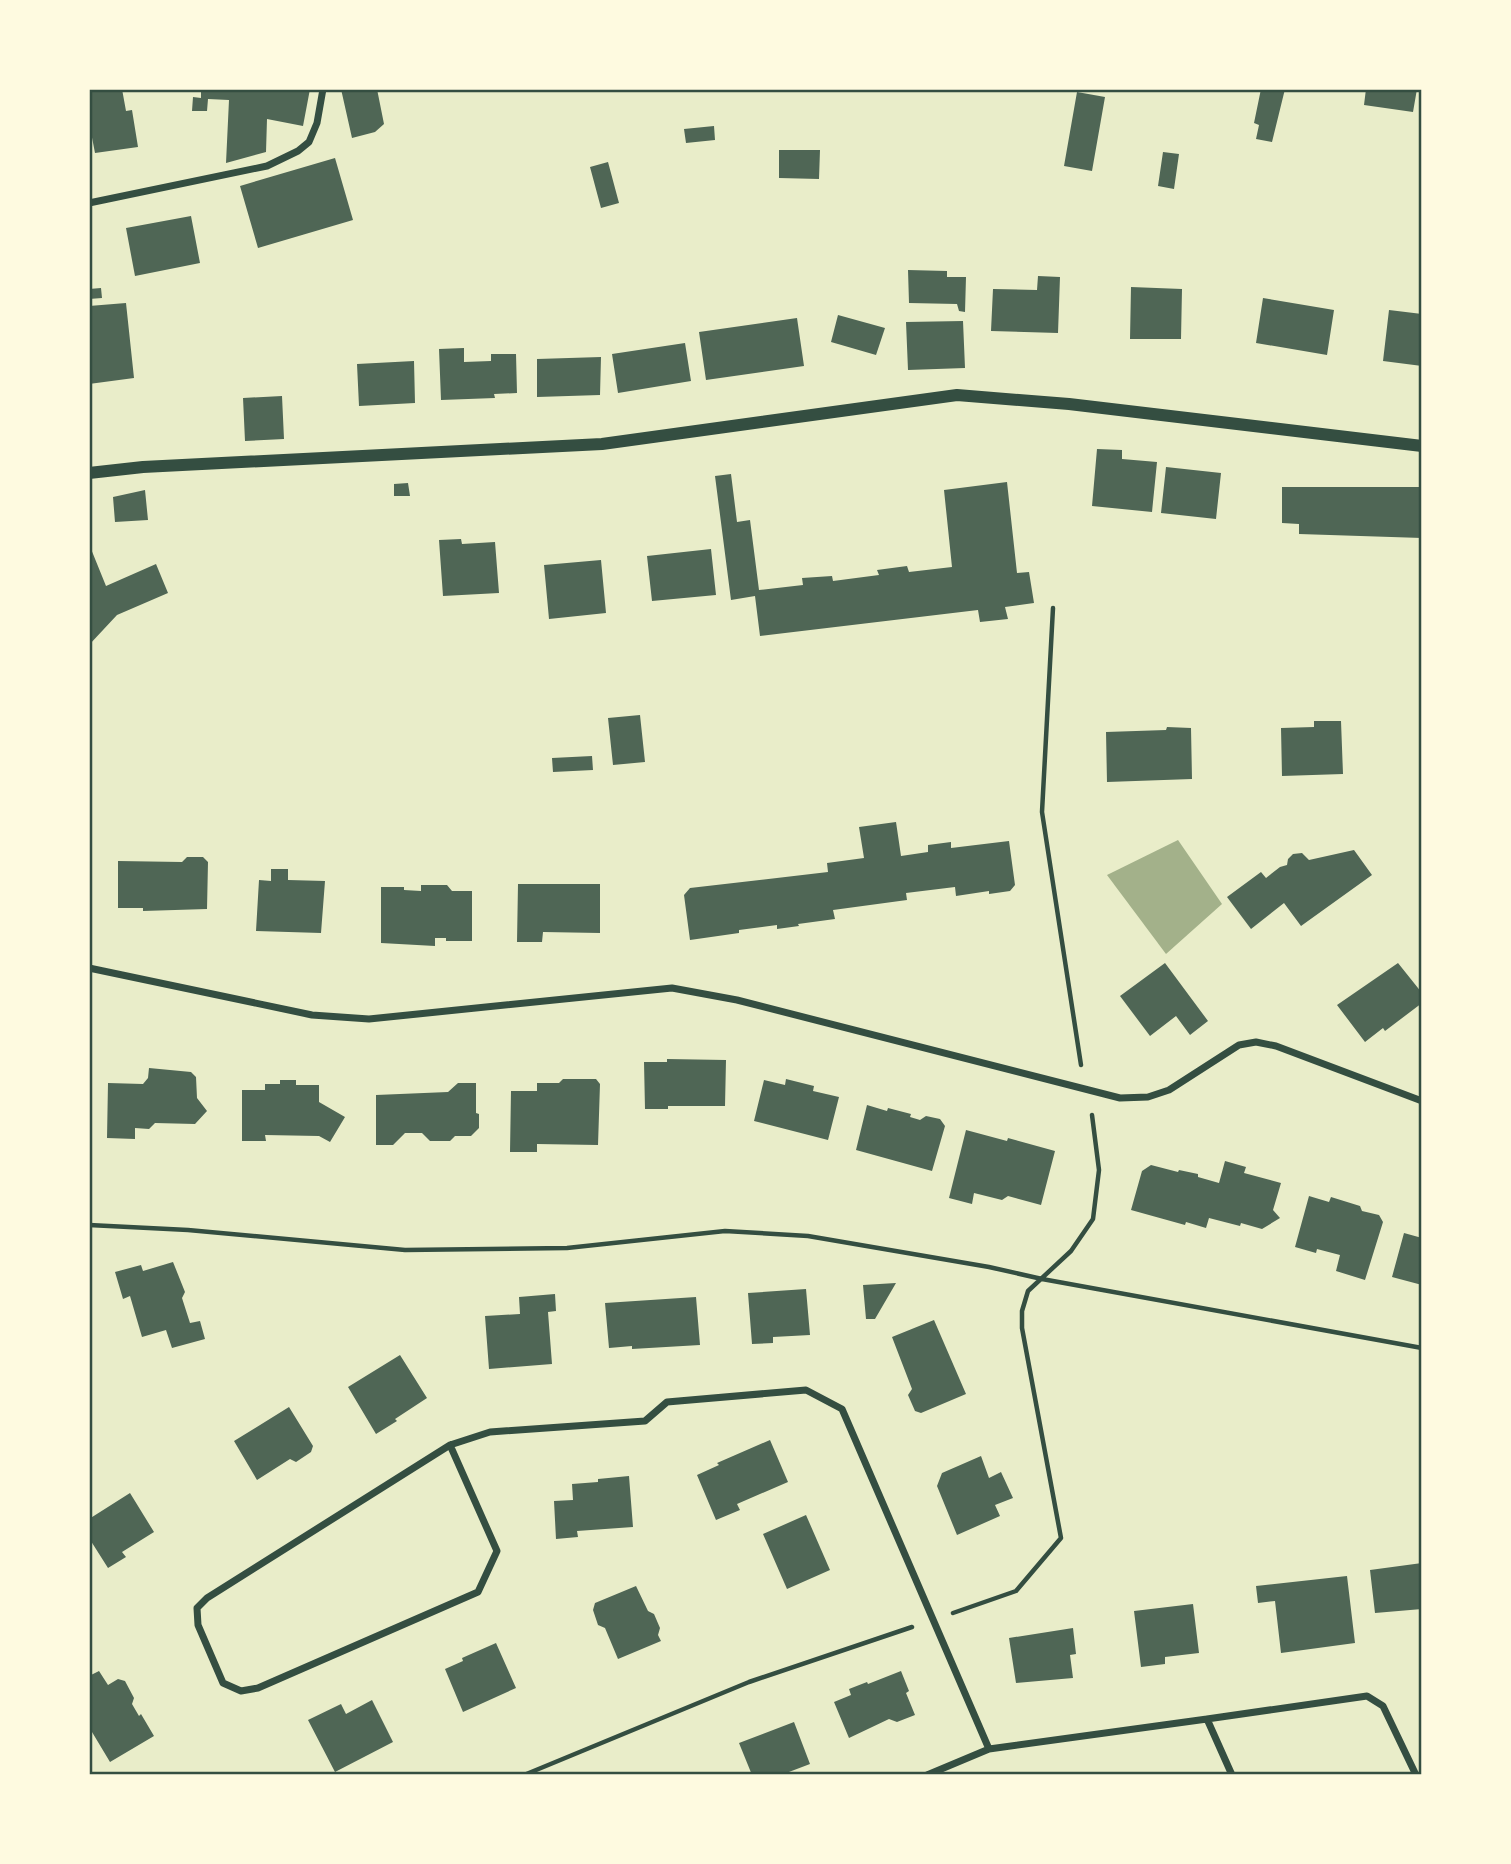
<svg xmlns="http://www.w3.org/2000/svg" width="1511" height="1864" font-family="'Alegreya Sans',sans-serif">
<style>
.water{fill:#a3b18a}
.building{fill:#4f6655}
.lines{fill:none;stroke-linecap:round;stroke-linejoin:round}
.path{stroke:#344e41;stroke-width:4.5}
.minor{stroke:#344e41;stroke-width:7}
.tertiary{stroke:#344e41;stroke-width:12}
.neatline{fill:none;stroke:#344e41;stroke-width:2.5}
</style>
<rect width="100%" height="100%" fill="#e9edc9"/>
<path class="water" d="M1178 840 1222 904 1166 954 1107 875Z"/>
<path class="building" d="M89 89H122L126 111 132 110 138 147 95 153 89 122Z
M201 89H310L303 126 267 119 266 152 226 163 229 100 208 99 207 111H192L193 97 201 98Z
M341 89H377L384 124 375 132 352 138Z
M1261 89H1285L1272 142 1256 139 1259 125 1254 123Z
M1366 89H1417L1413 112 1364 105Z
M1077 92 1105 97 1092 171 1064 166Z
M714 126 715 140 686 143 684 129Z
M779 150H820L819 179 779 178Z
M1163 152 1179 154 1174 189 1158 186Z
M335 158 353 220 258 248 240 186Z
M608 162 619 203 601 208 590 167Z
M191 216 200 263 135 276 126 228Z
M908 270 947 271V277H966L965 312 959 311 957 304 909 303Z
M1038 276 1060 277 1058 333 991 331 993 289 1037 290Z
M1131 287 1182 289 1181 339H1130Z
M101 288 102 298 89 299V289Z
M1263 298 1334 310 1327 355 1256 343Z
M126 303 134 378 89 384V306Z
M1389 310 1422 314V366L1383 361Z
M838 315 885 328 876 355 831 342Z
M797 318 804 366 706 380 699 332Z
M963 321 965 368 908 370 906 322Z
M685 343 691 381 618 393 612 354Z
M464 348V362L491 361V354H516L517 393 494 394 495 398 441 400 439 349Z
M601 357 600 395 537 397V359Z
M414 361 415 403 359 406 357 364Z
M282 396 284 439 245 441 243 398Z
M1097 449 1122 450V459L1157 462 1152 512 1092 506Z
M1166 467 1221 473 1216 519 1161 513Z
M731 474 737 522 750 520 759 590 803 585 802 578 832 576 833 581 879 575 877 570 907 566 909 572 952 567 944 490 1007 482 1017 573 1029 572 1034 603 1005 607 1008 619 980 622 978 610 760 636 755 596 731 600 715 476Z
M408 483 410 496H394V484Z
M1282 487H1422V538L1299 534V524L1282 523Z
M145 490 148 520 115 522 113 497Z
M461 539 462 544 495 542 499 593 443 596 439 540Z
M89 544 106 586 156 564 168 593 117 615 89 645Z
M711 549 716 595 652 601 647 556Z
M601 560 606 613 549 619 544 565Z
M640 715 645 762 613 765 608 718Z
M1314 721H1341L1343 774 1282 776 1281 728 1314 727Z
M1167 727 1191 728 1192 779 1107 782 1106 732 1166 730Z
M592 756 593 770 553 772 552 758Z
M896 822 901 856 928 852V845L951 842V848L1009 841 1015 885 1010 891 989 894V891L956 896 955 887 906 893 907 900 833 910 835 919 798 924 799 926 777 929V925L739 930V933L690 940 684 895 690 888 828 872 827 863 864 858 859 827Z
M1354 850 1372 875 1301 926 1284 903 1251 929 1227 897 1261 872 1266 878 1280 867 1287 865 1288 859 1293 854 1302 853 1309 860Z
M187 857H203L208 862 207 909 143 911V908H118V861L182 862Z
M271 869H288V880L325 881 321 933 256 931 259 880 271 881Z
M518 884H600V933L543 932 542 942H517Z
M421 885H447L452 891H472V941H446V938H435V946L381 943V887H404V890L421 891Z
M1165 963 1208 1021 1190 1035 1176 1016 1150 1036 1120 996Z
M1398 963 1422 993V1003L1385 1031 1383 1028 1365 1042 1337 1005Z
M667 1059 726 1060 725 1106H668V1109H645L644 1062H667Z
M149 1068 191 1072 196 1077 197 1098 207 1111 195 1124 155 1123 149 1129 135 1128V1139L107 1138 108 1083 143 1084 148 1078Z
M563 1079H596L600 1084 598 1145 537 1144V1152H510L511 1091H537V1083H559Z
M786 1079 814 1086 813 1091 839 1097 828 1140 754 1121 764 1080 785 1085Z
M280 1080H296V1085H319V1102L345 1117 330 1142 319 1136 265 1135 266 1141H242V1090H265V1084H280Z
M458 1083H476V1113L479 1114V1128L471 1136H455L450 1141H430L422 1133H405L393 1145H376V1095L448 1092Z
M867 1105 887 1111 888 1108 911 1114 910 1117 920 1120 926 1116 940 1119 945 1126 932 1171 856 1150Z
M966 1130 1007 1141 1008 1138 1055 1151 1041 1205 1008 1196 1002 1200 974 1193 972 1204 949 1198Z
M1225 1161 1246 1167 1244 1173 1281 1183 1273 1210 1280 1218 1262 1229 1241 1223 1240 1226 1209 1218 1206 1228 1186 1222 1185 1225 1131 1210 1142 1171 1151 1165 1178 1172 1179 1170 1198 1174V1177L1219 1183Z
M1309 1196 1329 1202 1331 1197 1360 1206 1362 1211 1379 1215 1383 1222 1365 1280 1336 1271 1340 1255 1317 1249 1316 1253 1295 1247Z
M1404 1233 1422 1238V1285L1392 1277Z
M173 1262 185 1292 182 1298 190 1323 200 1321 205 1339 172 1348 166 1330 142 1337 130 1296 123 1299 115 1272 141 1265 143 1271Z
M896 1283 875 1319H866L863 1285Z
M806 1289 810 1335 773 1337V1343L752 1344 748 1293Z
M555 1294 556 1311 548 1312 552 1364 489 1369 485 1316 520 1314 519 1297Z
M696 1297 700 1345 632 1349V1346L609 1348 605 1303Z
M934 1320 966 1394 921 1413 915 1411 908 1395 912 1389 892 1337Z
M400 1355 427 1398 395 1419 397 1421 376 1434 348 1387Z
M289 1407 313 1446 311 1452 296 1462 290 1459 257 1480 234 1441Z
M770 1440 788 1482 737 1504 740 1510 716 1520 697 1475 719 1465 717 1463Z
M981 1456 989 1478 1001 1472 1013 1498 995 1505 1000 1516 957 1535 937 1486 942 1473Z
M629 1476 633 1527 577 1531 578 1537 556 1539 554 1501 573 1500 572 1484 598 1482V1479Z
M130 1493 154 1532 122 1552 126 1557 108 1568 89 1538V1519Z
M806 1515 830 1570 787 1589 763 1534Z
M1422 1563V1609L1375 1613 1370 1570Z
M1347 1576 1355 1643 1281 1653 1275 1601 1258 1603 1256 1586Z
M636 1586 648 1611 654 1614 660 1628 658 1635 661 1641 618 1659 605 1628 598 1625 593 1610 595 1603Z
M1193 1604 1199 1653 1165 1657V1664L1141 1667 1134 1611Z
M1073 1628 1076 1654 1070 1655 1073 1678 1016 1683 1009 1638Z
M496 1643 516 1688 463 1712 445 1669 463 1661 462 1658Z
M99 1671 108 1685 118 1679 125 1681 134 1698 132 1704 139 1716 141 1714 154 1736 110 1762 89 1727V1676Z
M901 1671 909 1691 906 1693 915 1715 897 1722 889 1719 849 1738 834 1702 851 1695 849 1689 867 1682 868 1684Z
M372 1700 393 1742 335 1772 308 1720 341 1704 346 1714Z
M794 1722 810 1764 781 1775H752L739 1743Z"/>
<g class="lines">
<path class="path" d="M1053 608 1042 812 1081 1065
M89 1225 188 1230 405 1250 567 1248 725 1231 808 1236 989 1267 1042 1279 1422 1348
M953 1613 1016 1591 1061 1538 1022 1328V1311L1028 1291 1071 1251 1093 1219 1099 1170 1092 1115
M524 1775 749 1682 912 1627"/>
<path class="minor" d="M89 203 267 166 298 151 309 142 317 123 323 89
M89 968 312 1015 369 1019 672 988 737 1000 1120 1098 1148 1097 1169 1090 1239 1045 1256 1042 1276 1046 1422 1101
M450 1445 497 1551 478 1592 258 1688 241 1691 223 1683 198 1625 197 1608 207 1598 450 1445 490 1432 645 1421 667 1402 806 1390 842 1409 989 1749
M1207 1719 1367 1696 1383 1706 1416 1775
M927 1775 989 1749 1207 1719 1232 1775"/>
<path class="tertiary" d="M89 473 143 467 602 444 957 395 1069 404 1422 446"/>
</g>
<rect width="1511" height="1864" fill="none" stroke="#fefae0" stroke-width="182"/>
<rect x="91" y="91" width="1329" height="1682" class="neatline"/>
</svg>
